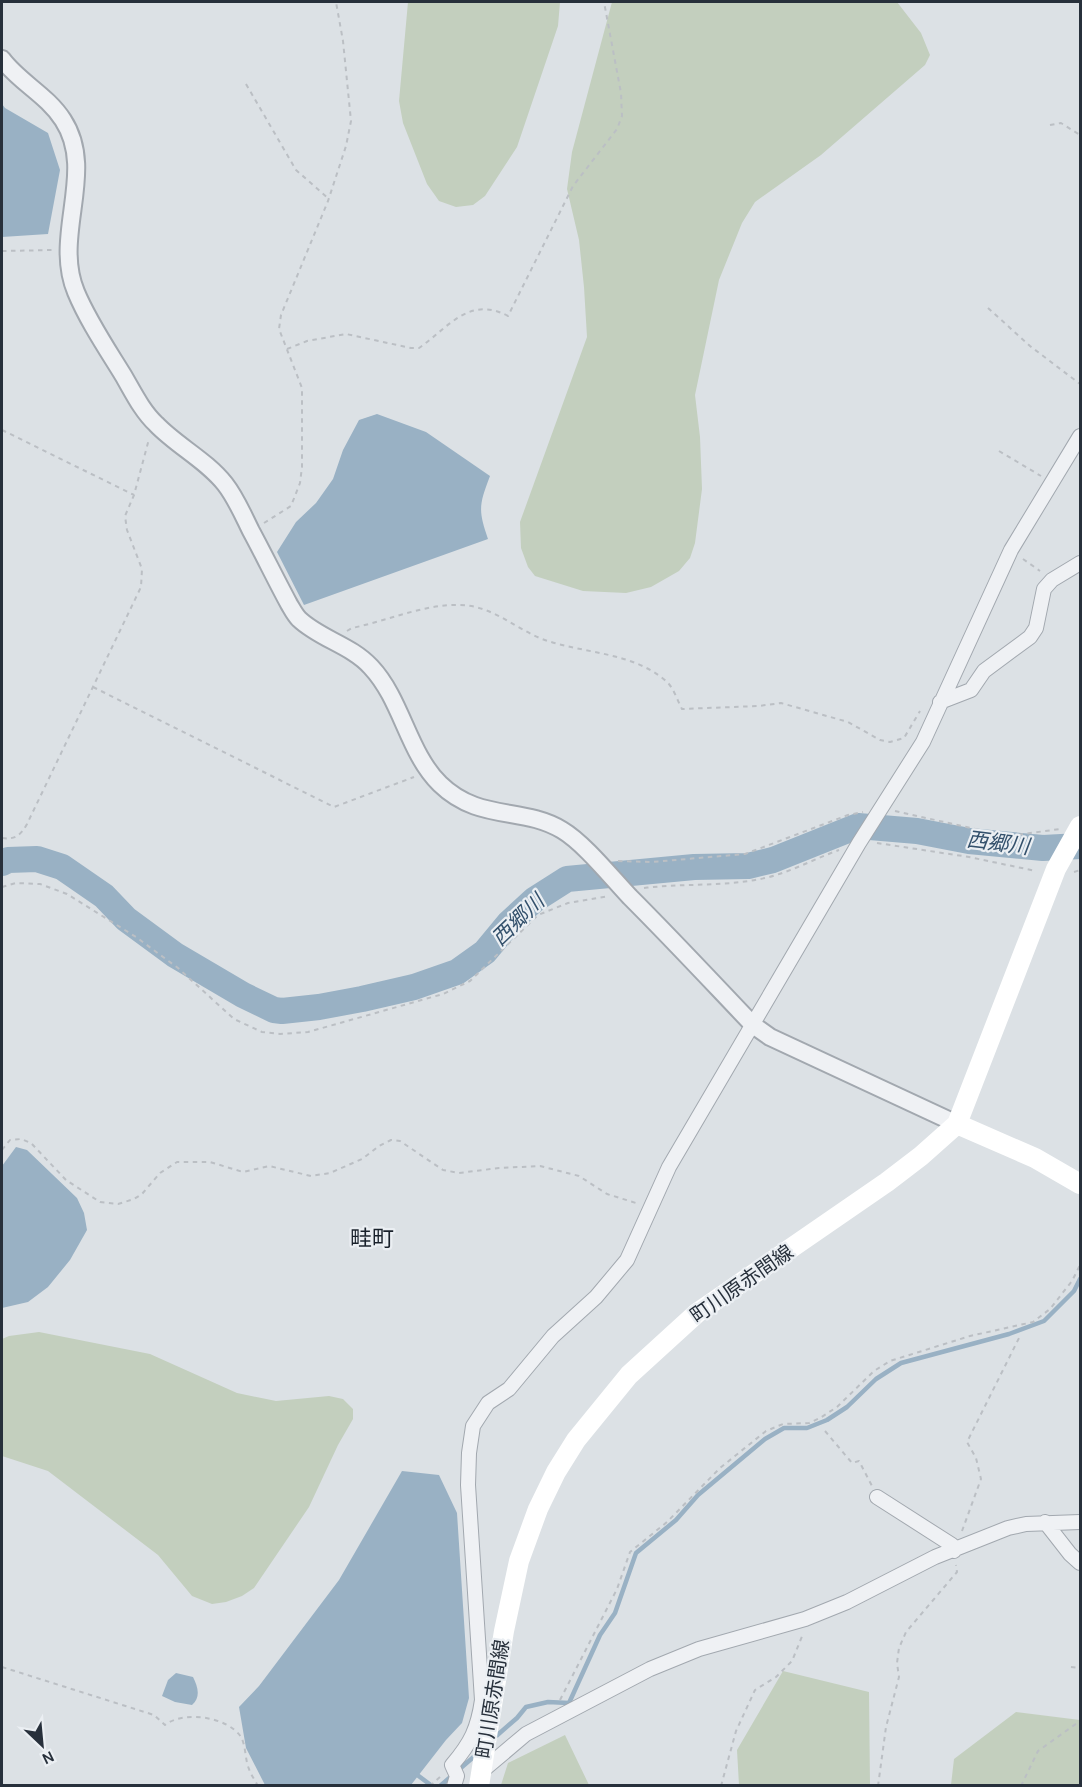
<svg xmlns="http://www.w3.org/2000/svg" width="1082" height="1787" font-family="Karla,'Noto Sans JP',sans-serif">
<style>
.green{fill:#c3cfbe}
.water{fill:#99b1c4}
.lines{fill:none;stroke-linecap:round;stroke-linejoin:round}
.stream{stroke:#99b1c4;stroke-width:4.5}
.river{stroke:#99b1c4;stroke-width:26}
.minor-casing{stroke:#a2a8af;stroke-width:16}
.tertiary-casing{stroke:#a2a8af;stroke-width:20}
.path{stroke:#bbbfc4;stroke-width:2;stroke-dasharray:4.5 4.5;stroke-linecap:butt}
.minor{stroke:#eff1f4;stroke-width:14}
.tertiary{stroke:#eff1f4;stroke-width:16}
.secondary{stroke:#fff;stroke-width:20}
.labels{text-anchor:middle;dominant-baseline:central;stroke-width:4.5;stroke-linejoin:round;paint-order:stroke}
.street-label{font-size:20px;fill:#27303b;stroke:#ebeff3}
.water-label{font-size:21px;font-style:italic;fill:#34516c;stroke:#ebeff3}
.quarter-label{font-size:22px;fill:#19212b;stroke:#ebeff3}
</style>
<rect width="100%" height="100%" fill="#dce1e5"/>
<path class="green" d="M408 2H560L558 26 517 147 485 196 473 205 456 207 439 201 427 184 403 123 399 101Z
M612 2H897L921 33 930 55 925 65 821 155 755 202 742 223 719 280 695 395 700 437 702 489 695 543 690 558 679 571 651 587 626 593 583 591 535 576 528 567 521 548 520 522 587 337 584 287 579 240 567 189 572 152Z
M39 1332 150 1354 237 1393 276 1401 329 1396 343 1399 353 1409V1419L338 1445 309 1507 254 1588 242 1596 226 1602 212 1604 192 1596 158 1555 48 1471 2 1456V1339L9 1336Z
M783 1671 869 1692 870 1785H739L737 1750Z
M1016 1712 1080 1720V1785H951L954 1759Z
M565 1735 589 1785H501L508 1763Z"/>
<path class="water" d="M2 104 5 108 48 133 60 170 48 234 2 237Z
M377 414 426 432 490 476C479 505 478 510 488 539L304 605 277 552 296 522 316 503 333 479 343 450 359 420Z
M16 1147 27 1150 77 1198 84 1213 87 1230 70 1260 48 1287 28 1302 2 1308V1166Z
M402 1471 439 1475 457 1513 469 1698 462 1723 446 1740 411 1785H265L246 1748 239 1707 259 1686 339 1580Z
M176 1673 193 1677C198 1687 201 1697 192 1705L175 1702 162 1696 168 1680Z"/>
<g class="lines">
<path class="stream" d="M494 1738 517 1718 526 1707 548 1702 569 1703 600 1635 615 1613 636 1553 676 1520 698 1495 765 1439 784 1428H807L827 1420 847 1407 876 1379 901 1363 1009 1334 1044 1321 1074 1291 1080 1279
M416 1774 432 1786
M440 1786 477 1754"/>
<path class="river" d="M2 863 8 860 37 859 62 867 104 896 126 919 175 955 243 995 274 1010 282 1011 319 1007 362 999 414 987 457 972 485 952 509 923 534 900 567 879 694 867 748 866 773 860 858 826 917 831 969 841 1043 848 1080 846"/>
<defs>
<path id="minor" d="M940 702 971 690 984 671 1030 637 1036 628 1044 589 1052 580 1080 563
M877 1497 952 1545 954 1551
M1045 1522 1070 1554 1080 1563
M481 1772 526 1734 650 1669 699 1649 805 1619 847 1602 935 1557 1008 1528 1026 1524 1080 1522
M454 1786 457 1776 452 1765C471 1743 478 1728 482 1700L468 1485 469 1453 473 1426 488 1403 509 1389 553 1336 596 1297 627 1260 669 1167 859 843 923 742 1011 550 1080 436"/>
<path id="tertiary" d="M2 59C19 82 47 95 63 120 97 172 52 235 76 292 88 321 107 349 123 375 133 392 142 411 156 424 177 446 206 460 225 484 236 498 243 515 251 531 264 555 276 580 289 604 292 609 295 615 299 619 320 639 351 645 371 667 402 700 408 753 440 784 479 822 522 806 562 830 584 843 612 878 630 897 672 939 712 982 753 1025L770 1037 957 1124"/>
</defs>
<use href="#minor" class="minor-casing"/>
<use href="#tertiary" class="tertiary-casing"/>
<path class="path" d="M246 84 296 170 329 199
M1050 125 1061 123 1080 135
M2 251 53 250
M988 308 1030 346 1080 384
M287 349 307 341 346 334 411 348H419C448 328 469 295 508 316L573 186 617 129 622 116 621 93 604 2
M2 430 134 495
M999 451 1041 476
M264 523 291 506 300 483 302 467V388L279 329 281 315 328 201 346 146 351 121 343 41 336 2
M1023 559 1040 571
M347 631 352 628C387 621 424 604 459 605 491 605 513 627 542 639 583 654 631 651 666 681 674 688 677 700 682 709L759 706 781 703 848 722 880 740 890 742 904 738 920 711
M93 687 334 807 414 777
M895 811 993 833 1016 835 1060 829
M2 838C15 840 21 835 27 824L141 587 142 569 127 530 125 516 134 495 149 439
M877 843 969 857 1036 871
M618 861 652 862 745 854 848 815 863 812
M1074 872 1080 870
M2 887 16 883 40 884 67 894 136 937 178 968 234 1019 262 1032 280 1034 308 1032 443 994 470 981 538 915 568 903 609 896
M644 888C684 883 725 887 765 878 791 872 814 859 839 850
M2 1150 10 1140 21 1139 31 1143 66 1180 100 1202 118 1204 134 1199 142 1194 160 1173 177 1162H210L243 1172 269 1166 311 1176 330 1173 362 1159 379 1146 391 1140 400 1141 443 1170 459 1173 499 1168 540 1166 579 1176 607 1194 636 1203
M825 1431 852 1463 859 1461 872 1486
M962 1531 981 1479 976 1458 967 1442 1020 1336
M2 1667 154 1715 165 1725C184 1710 228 1717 241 1737 246 1746 245 1760 249 1769 251 1775 255 1780 258 1786
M1071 1667 1080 1668
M560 1700 617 1589 630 1552 667 1522 720 1468 766 1431 783 1424 809 1423 820 1418 837 1407 874 1371 890 1361 970 1336 1033 1322 1050 1309 1072 1281 1080 1265
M430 1786 441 1776
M721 1786 736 1731 755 1690 776 1677 792 1661 803 1634
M878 1786 886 1727 899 1677 897 1663 899 1648 906 1632 957 1572 956 1565
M1021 1786 1038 1751 1080 1721"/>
<use href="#minor" class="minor"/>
<use href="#tertiary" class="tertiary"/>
<path class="secondary" d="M957 1124 1035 1158 1080 1184
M479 1786 504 1631 519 1561 538 1509 556 1472 576 1440 629 1375 697 1313 887 1182 921 1156 957 1124 1056 869 1080 826"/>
</g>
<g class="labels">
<g class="street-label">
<text transform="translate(742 1284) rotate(-35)">町川原赤間線</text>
<text transform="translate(493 1699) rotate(-81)">町川原赤間線</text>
</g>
<g class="water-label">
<text transform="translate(998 843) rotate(7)">西郷川</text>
<text transform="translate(518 920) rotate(-44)">西郷川</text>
</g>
<g class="quarter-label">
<text x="372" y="1239">畦町</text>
</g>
</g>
<rect width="1082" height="1787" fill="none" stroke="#27303b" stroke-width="6"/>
<g transform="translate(42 1745) rotate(154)" stroke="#ebeff3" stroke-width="4.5" paint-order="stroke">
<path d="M0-4.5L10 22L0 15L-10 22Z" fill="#27303b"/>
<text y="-9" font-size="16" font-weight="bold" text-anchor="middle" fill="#27303b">N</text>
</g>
</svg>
